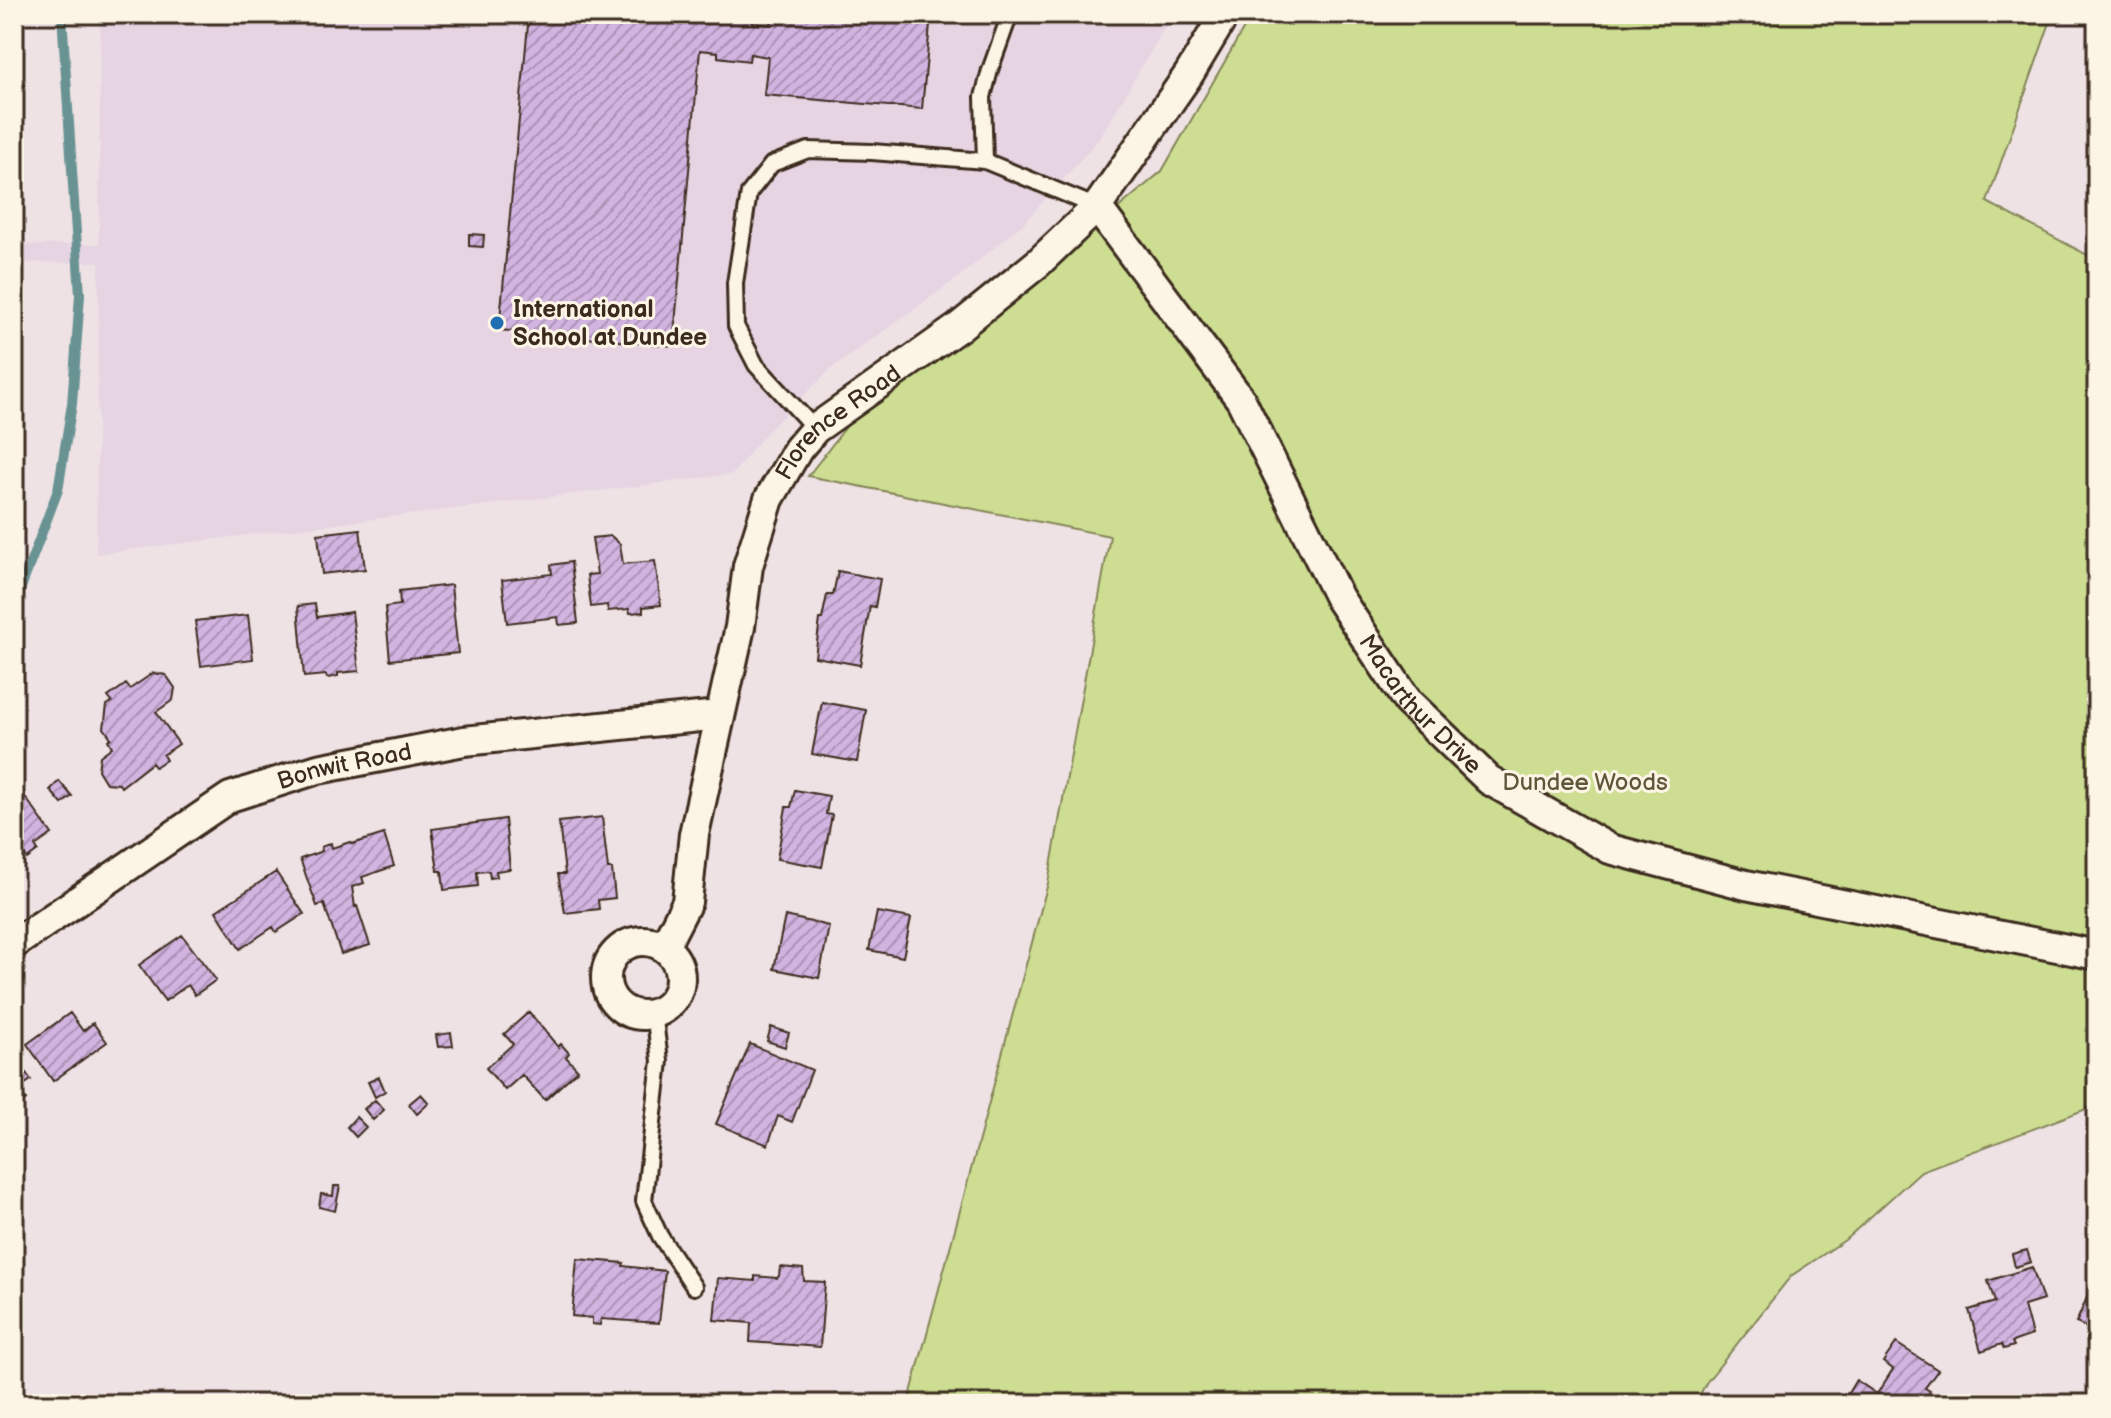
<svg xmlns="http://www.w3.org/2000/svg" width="2111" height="1418" font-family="'Balsamiq Sans',sans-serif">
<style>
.built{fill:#e6d4e3}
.park{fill:#cdde93;stroke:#848458;stroke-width:2}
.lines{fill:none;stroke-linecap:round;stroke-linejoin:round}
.stream{stroke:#699393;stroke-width:10}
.building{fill:url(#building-hatch);stroke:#3b2a1e;stroke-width:2}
.lane-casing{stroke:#3b2a1e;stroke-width:20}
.street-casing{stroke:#3b2a1e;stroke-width:34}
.lane{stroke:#fcf5e5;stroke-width:14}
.street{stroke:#fcf5e5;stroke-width:28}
.poi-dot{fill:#1f6fb2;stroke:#fcf5e5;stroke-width:3}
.labels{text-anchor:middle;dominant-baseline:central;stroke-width:6;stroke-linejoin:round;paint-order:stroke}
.poi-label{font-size:24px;font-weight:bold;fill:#3b2a1e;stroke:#fcf5e5;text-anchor:start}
.street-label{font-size:24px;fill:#3b2a1e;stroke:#fcf5e5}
.park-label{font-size:24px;fill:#60573b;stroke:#fcf5e5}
</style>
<defs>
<pattern id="building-hatch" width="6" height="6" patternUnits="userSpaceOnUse" patternTransform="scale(2)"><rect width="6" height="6" fill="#d2b4e1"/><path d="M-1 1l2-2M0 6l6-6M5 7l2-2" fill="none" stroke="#ac93b6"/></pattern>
</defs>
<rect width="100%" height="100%" fill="#efe2e4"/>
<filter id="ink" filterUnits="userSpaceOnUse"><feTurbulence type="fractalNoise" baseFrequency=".0125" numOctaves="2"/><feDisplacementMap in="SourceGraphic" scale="16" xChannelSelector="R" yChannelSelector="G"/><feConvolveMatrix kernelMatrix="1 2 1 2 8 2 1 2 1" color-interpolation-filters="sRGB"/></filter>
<g filter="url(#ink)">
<path class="built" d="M100 14H1173L1099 139 1024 223 959 277 831 369 767 432 733 474 96 554 99 262 14 263V245L99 244Z"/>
<path class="park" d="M1252 14H2053L1987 202 2097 260V1105L1921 1171 1845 1240 1791 1276 1706 1383 1695 1404H908L1048 883 1110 536 808 476 856 414 1046 269 1162 171Z"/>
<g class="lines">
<path class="stream" d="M14 606 58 490 72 404 80 295 62 14"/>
</g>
<path class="building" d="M529 14H704V18L721 20 723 14 752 17V23L771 25 772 14H931L922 109 764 95 768 57 750 54 749 61 718 57V52L700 50 673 346 499 330Z
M14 122H18L24 201 14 202Z
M469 234 484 235 483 247 469 246Z
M360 529 365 569 322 574 318 534Z
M611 536 620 544 623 564 655 561 661 605 643 607V612L630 613 629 609 608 611 607 605 591 607 587 575 597 574 592 538Z
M571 562 578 623 559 625 558 617 507 623 502 580 552 574 551 565Z
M838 571 880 579 875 607 870 606 860 665 815 657 820 619H822L827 595H833Z
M451 585 458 653 390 660 385 607 400 605 399 591Z
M315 604 317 617 352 612 359 671 338 673V676L327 678 326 675 304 677 298 606Z
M248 615 253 659 201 666 195 621Z
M153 673 166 675 175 688 173 700 156 712 179 744 163 755 166 760 155 767 152 763 121 787 119 784 106 783 98 770 100 756 112 747 108 740 111 738 104 728 107 705 112 702 108 697 126 684 130 689Z
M822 702 866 710 857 762 812 754Z
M59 781 72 796 62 804 50 790Z
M15 783 52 834 35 846 38 851 27 859 24 854 14 864Z
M795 790 829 796 826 814 832 815 822 867 777 859 786 807H791Z
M602 817 608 869H612L615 898 598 900 599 909 565 913 558 874H565L559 822Z
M505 819 510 869 496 871 497 877 490 878 489 871 477 872 478 886 444 890 442 871H438L432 829Z
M384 834 394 866 362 877 364 883 352 887 355 907 357 906 370 945 341 954 324 904 317 906 300 859 322 851 321 847 331 843 332 848 350 842 352 844Z
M276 872 304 914 276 932 273 927 240 949 216 911Z
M877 912 911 918 903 957 869 950Z
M785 916 829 926 819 978 774 969Z
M182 935 216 980 195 995 188 985 165 1001 139 965Z
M529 1012 558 1047 561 1044 569 1053 566 1057 578 1070 545 1100 522 1075 505 1090 486 1068 513 1044 504 1034Z
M70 1013 83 1031 93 1023 107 1042 53 1081 27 1044Z
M771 1027 789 1033 785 1047 767 1041Z
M451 1033 453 1046 438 1047 436 1035Z
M750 1044 812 1070 792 1122 778 1116 768 1145 716 1124Z
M14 1056 31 1080 18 1089 26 1100 14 1109Z
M379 1077 385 1091 375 1097 368 1082Z
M421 1094 429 1103 417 1114 409 1104Z
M375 1100 384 1110 373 1120 364 1109Z
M356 1117 366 1127 356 1137 347 1127Z
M334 1186H340L335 1211 319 1207 321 1194 333 1196Z
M2027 1250 2031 1262 2015 1267 2012 1254Z
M577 1259 624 1263 623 1266 665 1271 659 1323 601 1319 600 1325 592 1324V1318L572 1316Z
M780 1267 803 1269 804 1281 825 1282 820 1347 750 1342 751 1323 714 1320 718 1278 755 1281V1276L777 1278 779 1276Z
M2032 1267 2043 1300 2024 1306 2032 1335 2012 1342 2014 1346 2004 1349 2002 1344 1981 1351 1969 1310 1995 1302 1988 1281Z
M2092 1286 2097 1288V1338L2093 1337 2095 1331 2076 1323Z
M1896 1343 1938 1370 1925 1388 1930 1391 1921 1404H1849L1844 1400 1856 1380 1877 1394 1893 1369 1883 1362Z"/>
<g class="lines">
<defs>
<path id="lane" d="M985 161 983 97 990 70 1010 14
M815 429 756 365 736 326 735 283 749 193 772 164 808 150 872 152 985 161 1097 207
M654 1012 660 1061 644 1201 660 1236 694 1287"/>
<g id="street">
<path id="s1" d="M1097 207 1241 400 1339 598 1408 702 1489 780 1610 849 1746 885 2097 955"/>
<circle cx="643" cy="978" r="37"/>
<path id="s2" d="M14 944 230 797 318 769 464 741 719 715"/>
<path id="s3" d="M664 947 687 902 694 834 740 627 748 566 769 499 798 449 815 429 959 327 1038 263 1097 207 1189 74 1225 14"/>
</g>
</defs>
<use href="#lane" class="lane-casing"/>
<use href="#street" class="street-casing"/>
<use href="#lane" class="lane"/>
<use href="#street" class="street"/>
</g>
</g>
<circle class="poi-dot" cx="497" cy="323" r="8"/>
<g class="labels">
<g class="poi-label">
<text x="513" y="309">International<tspan x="513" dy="28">School at Dundee</tspan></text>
</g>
<g class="street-label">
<text stroke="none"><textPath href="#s3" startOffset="568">Florence Road</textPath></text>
<text stroke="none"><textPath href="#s1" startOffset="596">Macarthur Drive</textPath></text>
<text stroke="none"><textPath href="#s2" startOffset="380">Bonwit Road</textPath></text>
</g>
<g class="park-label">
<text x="1585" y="782">Dundee Woods</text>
</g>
</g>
<rect width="2111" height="1418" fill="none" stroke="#fcf5e5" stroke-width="48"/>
<rect x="24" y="24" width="2063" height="1370" fill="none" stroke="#3b2a1e" stroke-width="3" filter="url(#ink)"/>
</svg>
